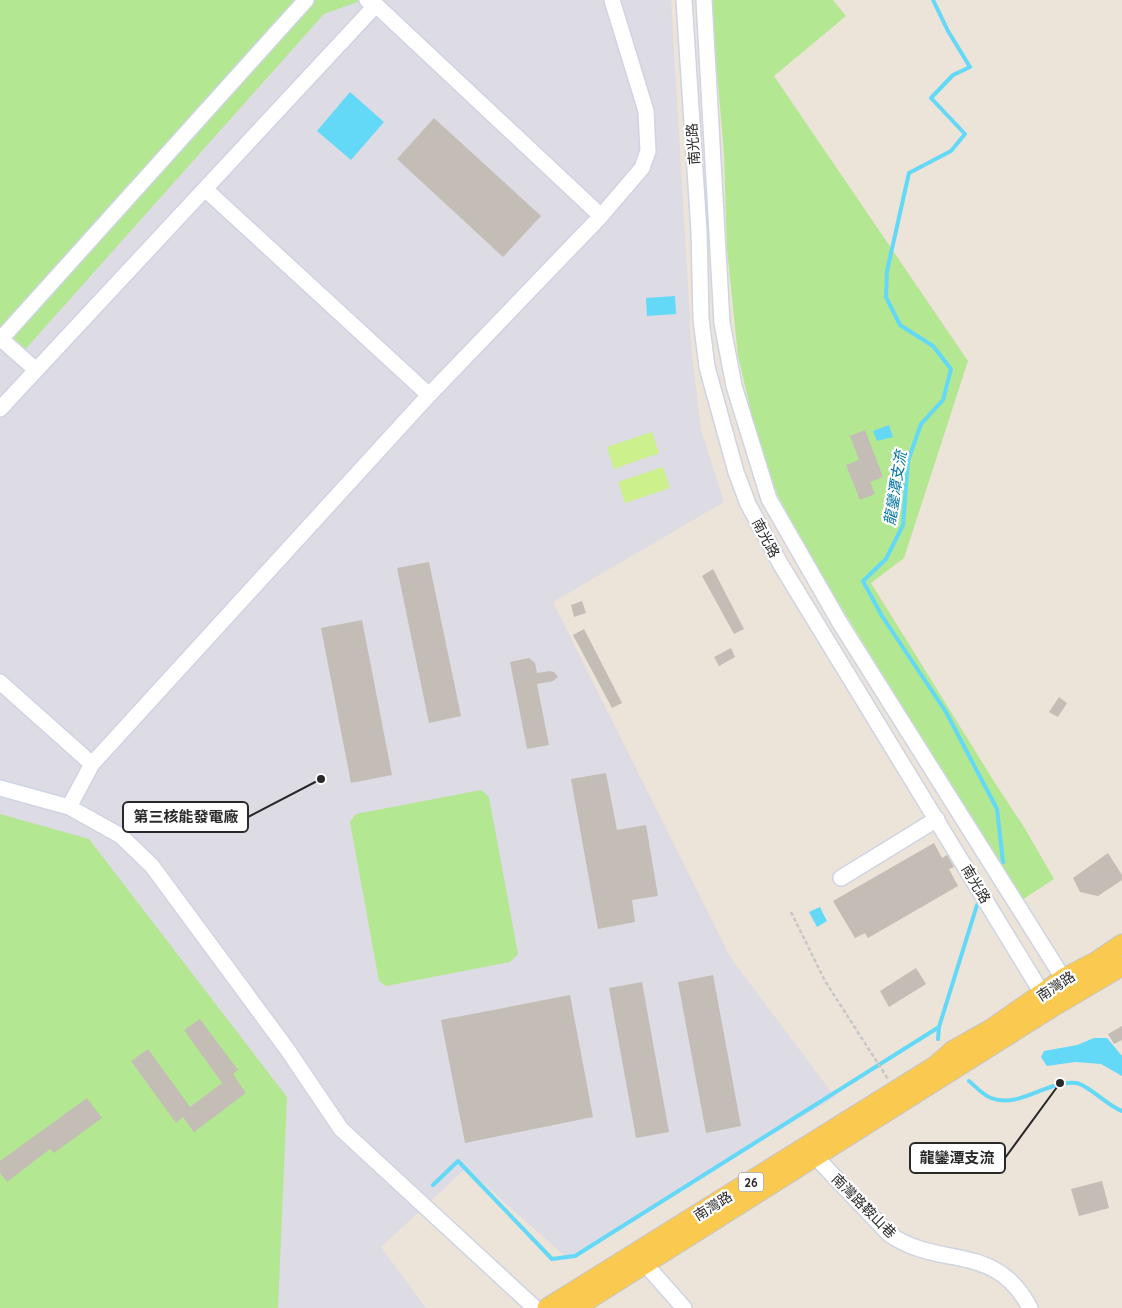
<svg xmlns="http://www.w3.org/2000/svg" width="1122" height="1308" font-family="Quicksand,'Noto Sans TC',sans-serif">
<style>
.industrial{fill:#dddbe4}
.green{fill:#b4e791}
.pitch{fill:#cbf08c}
.water{fill:#64d8f7}
.lines{fill:none;stroke-linecap:round;stroke-linejoin:round}
.stream{stroke:#64d8f7;stroke-width:4}
.building{fill:#c4bdb6}
.minor-casing{stroke:#ced4e3;stroke-width:18}
.major-casing{stroke:#c7c7c7;stroke-width:21}
.path{stroke:#c7c7c7;stroke-width:2.5;stroke-dasharray:4 2.5;stroke-linecap:butt}
.minor{stroke:#fff;stroke-width:15}
.major{stroke:#fac950;stroke-width:19}
.labels{text-anchor:middle;dominant-baseline:central;stroke-width:4.5;stroke-linejoin:round;paint-order:stroke}
.shield{fill:#fff;stroke:#696969;stroke-width:1}
.shield-label{font-size:12px;font-weight:bold;fill:#292929}
.street-label{font-size:14px;fill:#292929;stroke:#fff}
.water-label{font-size:15px;font-style:italic;fill:#0474a2;stroke:#fff}
.leader{fill:none;stroke:#292929;stroke-width:2}
.callout-dot{fill:#292929;stroke:#fff;stroke-width:2}
.callout{fill:#fff;stroke:#292929;stroke-width:2}
.callout-label{font-size:15px;text-anchor:middle;font-weight:bold;fill:#292929}
</style>
<rect width="100%" height="100%" fill="#ece3d9"/>
<path class="industrial" d="M0 0H671L692 355 701 430 724 502 553 602 730 957 835 1097 567 1258 466 1168 381 1247 426 1308H0Z"/>
<path class="green" d="M0 0H363L324 14 22 353 0 332Z
M711 0H833L846 16 774 76 968 361 904 558 871 583 995 783 1024 827 1054 879 1022 900 814 563 778 496 757 437 738 356 727 249 724 154Z
M481 790 489 797 518 954 510 962 386 986 379 981 350 822 356 814Z
M0 814 89 839 287 1097 278 1308H0Z"/>
<path class="pitch" d="M652 432 659 453 614 469 607 447Z
M663 467 670 488 625 503 618 482Z"/>
<path class="water" d="M350 92 384 122 351 160 317 131Z
M675 296 676 314 647 316 646 298Z
M889 425 893 437 877 441 873 431Z
M820 907 827 921 817 927 809 912Z
M1094 1038H1107L1122 1056V1076L1101 1064 1075 1062 1047 1066 1041 1057 1044 1051 1077 1045Z"/>
<g class="lines">
<path class="stream" d="M933 0 948 31 970 67 953 75 931 98 965 134 951 151 909 173 887 271 886 297 900 325 933 346 951 369 943 400 921 424 908 461 903 525 886 559 863 581 882 616 946 712 997 809 1003 862
M938 1039 939 1027 977 905
M969 1081C975 1086 983 1095 991 1098 1020 1109 1047 1080 1076 1083 1087 1084 1108 1106 1122 1111
M433 1185 458 1161 552 1259 575 1256 939 1027"/>
</g>
<path class="building" d="M434 118 541 216 503 257 397 159Z
M865 430 883 477 870 482 875 494 860 500 846 465 859 460 850 436Z
M429 562 461 716 429 723 397 568Z
M713 569 744 629 734 634 702 576Z
M582 601 586 613 574 617 571 605Z
M362 620 392 775 351 783 321 628Z
M584 629 622 703 612 708 573 635Z
M731 648 735 657 719 666 714 657Z
M529 658 535 663 537 673 550 671 554 672 558 677 553 681 537 684 549 745 527 749 510 662Z
M1059 697 1067 703 1058 717 1049 712Z
M606 773 617 830 646 825 658 896 632 900 635 922 598 929 571 779Z
M934 843 942 858 947 855 954 867 949 869 958 886 868 938 865 933 855 938 833 901Z
M1108 853 1122 875V880L1098 896 1080 892 1073 878Z
M916 968 926 984 889 1007 880 991Z
M713 975 741 1126 706 1133 678 982Z
M642 982 669 1132 636 1138 609 988Z
M570 995 593 1117 465 1143 441 1020Z
M200 1019 238 1070 233 1074 246 1093 194 1132 183 1117 176 1123 131 1061 148 1049 190 1107 222 1083 184 1030Z
M1122 1026V1040L1114 1044 1108 1034Z
M87 1098 102 1118 54 1153 50 1149 7 1182 0 1173V1161Z
M1102 1181 1109 1208 1079 1216 1071 1189Z"/>
<g class="lines">
<defs>
<path id="minor" d="M367 0 376 5 601 216
M684 0 699 231 701 319 707 367 736 472 748 504 781 565 1048 1003
M704 0 722 323 734 386 769 499 840 623 1068 986
M205 189 429 395
M0 338 36 370
M0 340 306 0
M0 409 376 5
M0 682 92 764
M0 788 69 807 121 836 152 866 287 1049 341 1129 535 1308
M69 807 92 764 429 395 601 216 642 168 648 151 646 111 612 0
M841 878 937 819
M809 1150 889 1234C941 1270 995 1241 1030 1308
M639 1257 684 1308"/>
<path id="major" d="M547 1308 935 1066 952 1051 991 1029 1064 978 1097 961 1122 944
M575 1308 1051 1008 1122 966"/>
</defs>
<use href="#minor" class="minor-casing"/>
<use href="#major" class="major-casing"/>
<path class="path" d="M791 912 825 981 888 1079"/>
<use href="#minor" class="minor"/>
<use href="#major" class="major"/>
</g>
<g class="labels">
<rect class="shield" x="738.5" y="1172.5" width="25" height="19" rx="4"/>
<g class="shield-label">
<text x="751" y="1182">26</text>
</g>
<g class="street-label">
<text transform="translate(693 144) rotate(-94)">南光路</text>
<text transform="translate(766 538) rotate(62)">南光路</text>
<text transform="translate(976 884) rotate(59)">南光路</text>
<text transform="translate(1056 986) rotate(-33)">南灣路</text>
<text transform="translate(713 1206) rotate(-32)">南灣路</text>
<text transform="translate(864 1206) rotate(45)">南灣路鞍山巷</text>
</g>
<g class="water-label">
<text transform="translate(895 488) rotate(-81)">龍鑾潭支流</text>
</g>
</g>
<path class="leader" d="M321 779L248 817M1060 1083L1005 1158"/>
<g class="callout-dot">
<circle cx="321" cy="779" r="5"/>
<circle cx="1060" cy="1083" r="5"/>
</g>
<g class="callout">
<rect x="123" y="802" width="125" height="30" rx="5"/>
<rect x="910" y="1143" width="95" height="30" rx="5"/>
</g>
<g class="callout-label">
<text x="186" y="822">第三核能發電廠</text>
<text x="957" y="1163">龍鑾潭支流</text>
</g>
</svg>
